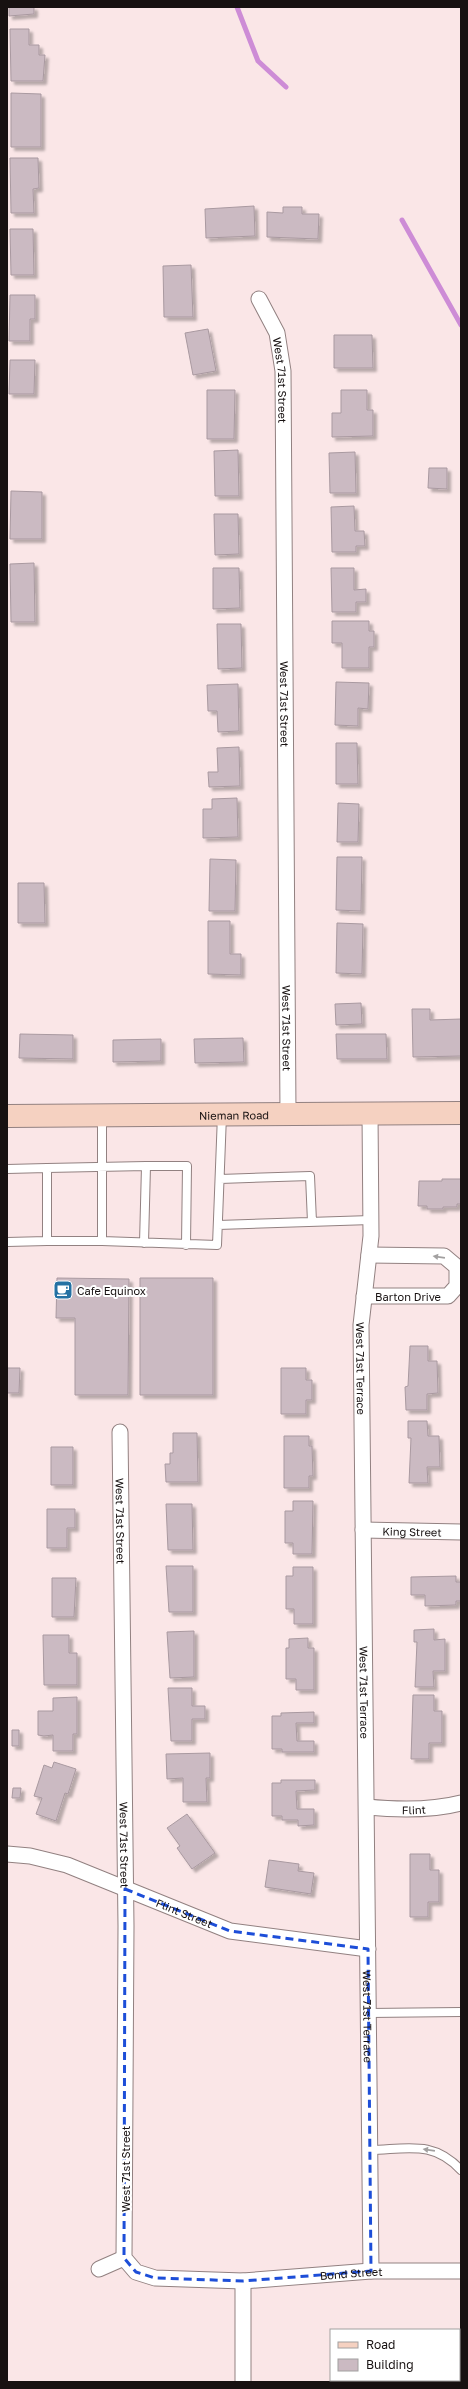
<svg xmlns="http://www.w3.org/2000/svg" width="468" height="2389" font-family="'Golos Text',sans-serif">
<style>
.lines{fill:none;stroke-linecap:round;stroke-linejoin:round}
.stream{stroke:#cd8cd6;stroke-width:5}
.building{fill:#cbbac2;stroke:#a999a0;filter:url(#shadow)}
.lane-casing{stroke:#928181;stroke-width:10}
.street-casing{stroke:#928181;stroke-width:17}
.secondary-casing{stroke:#928181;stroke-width:24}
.lane{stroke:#fff;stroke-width:8}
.street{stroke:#fff;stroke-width:15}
.secondary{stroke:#f5d1c1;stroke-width:22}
.oneway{fill:#a2a0a0}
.marked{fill:none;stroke:#1d4ed8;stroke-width:3;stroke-dasharray:8 5;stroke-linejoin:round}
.labels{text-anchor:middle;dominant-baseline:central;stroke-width:4;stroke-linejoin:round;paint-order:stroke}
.street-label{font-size:11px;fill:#171111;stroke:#fff}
.poi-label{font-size:11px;fill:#171111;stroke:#fff;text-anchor:start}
</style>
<defs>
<filter id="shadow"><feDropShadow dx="3.5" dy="3.5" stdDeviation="1" flood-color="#0004"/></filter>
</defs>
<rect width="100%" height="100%" fill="#fae6e7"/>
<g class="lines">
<path class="stream" d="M237 7 258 61 286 87
M402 220 461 325"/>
</g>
<path class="building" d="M9 7H34V14L9 16Z
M10 29H29V45H39V55H45L43 81H11Z
M11 93 41 94V147H11Z
M10 158H38L39 188 33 189 34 213H11Z
M254 206 255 236 206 238 205 209Z
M283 207H302V214H319L318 239 267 237V212L283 213Z
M10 229H33L34 275H11Z
M191 265 193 317H164L163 266Z
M10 295H35V319H30V341H9Z
M208 329 216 371 193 375 185 333Z
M334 335H372L373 368H334Z
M10 360H35L34 394H9Z
M207 390H235L234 439H207Z
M341 390H367V410H373V436L332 437V413H341Z
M238 450 239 496H215L214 451Z
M355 452 356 493H330L329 453Z
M429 468H447V489L428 488Z
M11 491 42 492V539H10Z
M354 506 355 531H364L365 546H356V552H332L331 507Z
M214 514H238L239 554 215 555Z
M34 563 35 622H11L10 564Z
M213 568H239L240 608 213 609Z
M331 568H354V590L366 589V602H356V612H332Z
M332 621H369V631H374V647H369V668H342V643H332Z
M217 624H241L242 668 218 669Z
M336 682 369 683 368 709 358 708V726L335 725Z
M238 684 239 731 218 732 217 711H208L207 685Z
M336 743H357L358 784H336Z
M239 747 240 786 209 787 208 772H218L217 748Z
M237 798 238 837 203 838V809H212V799Z
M338 803 359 804 358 842H337Z
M337 857H362L361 911 336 910Z
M210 859 236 860 235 911H209Z
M18 883H44L45 923H18Z
M208 921H230V954H241V975L208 974Z
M337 923 363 924 362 974 336 973Z
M361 1003 362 1024 336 1025 335 1004Z
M412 1009H430V1020L461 1019V1056L413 1057Z
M20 1034 73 1035V1059L19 1058Z
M336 1034H386L387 1059H337Z
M243 1038 244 1062 195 1063 194 1039Z
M161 1039V1061L113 1062V1040Z
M442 1179H461V1204H457V1207H443V1209H427V1206H418L419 1181H442Z
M57 1278 129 1279 128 1395H75V1318H56Z
M140 1278H213V1395H140Z
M410 1346H428V1361H437L438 1393 427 1394V1410H406L405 1387 408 1386Z
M7 1368H20L19 1393H7Z
M281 1368H306V1380H312V1400H306V1414H281Z
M408 1421H427L428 1436H439L440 1467H427L428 1483H409L411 1438H408Z
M173 1433H197L198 1482H166L165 1464H170V1453H173Z
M284 1436H309V1446H312L313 1476H309V1488H284Z
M51 1447H73V1485H51Z
M293 1501H313L312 1554H293V1543H285V1511H293Z
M166 1504H192L193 1550H168Z
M47 1509H75V1528H67V1548H47Z
M166 1566H193V1612H169Z
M293 1567H313V1624H294V1609H286V1576H293Z
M456 1576V1582H461V1601H456V1605L425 1606V1595H411V1577Z
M52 1578H76L74 1617H52Z
M434 1629V1640L445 1639V1671H433L434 1687H415L417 1642H414V1630Z
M194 1631V1677L170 1678 167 1632Z
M43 1635H69V1653H77V1685H44Z
M308 1638V1648H314V1690H296V1679H286V1648H289V1639Z
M168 1688H192V1706H205V1719H192V1741H171Z
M413 1695H434V1711H442V1743H429V1759H411Z
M77 1697V1734H73V1751H53V1735L44 1736 38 1735V1711H53V1698Z
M314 1712V1723H296L297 1741H314V1752H282V1749H272V1716H281V1713Z
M12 1730H19V1746H12Z
M210 1753V1778H206L207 1802H183V1778L167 1779 166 1754Z
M54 1762 76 1769 68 1794 65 1793 56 1821 36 1814 42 1798 34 1796 44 1765 52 1768Z
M281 1780H315V1790L296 1791 297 1809H314V1825L298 1826V1820H282V1816H272V1783H281Z
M13 1788H21L20 1798H12Z
M187 1814 215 1853 192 1869 177 1848 180 1846 167 1828Z
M410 1854H430V1870H439V1902H428V1917H410Z
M269 1860 299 1864 298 1871 314 1873 311 1894 265 1887Z"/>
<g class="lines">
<defs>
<path id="lane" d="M102 1116V1241L217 1245 222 1115
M7 1169 47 1168
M220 1179 310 1176 312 1222
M218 1225 371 1220
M102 1241H47V1168L146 1166
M7 1242 47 1241
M144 1243 146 1166H187L186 1245
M369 2013 461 2012
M370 2150C408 2149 433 2140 461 2170"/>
<g id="street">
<path id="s1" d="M259 299 277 333 283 371 288 1114"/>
<path id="s2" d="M370 1113 371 1236 361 1325 371 2271"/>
<path id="s3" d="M364 1296H448L457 1286V1267L444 1256 369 1255"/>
<path id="s4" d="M120 1432 126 1926 124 2258 136 2272 155 2278 243 2281 371 2271H461"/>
<path id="s5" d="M363 1530 461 1532"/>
<path id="s6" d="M367 1807C398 1810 430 1811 461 1803"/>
<path id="s7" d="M7 1854 30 1856 67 1865 230 1931 368 1949"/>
<path d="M99 2269 124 2258"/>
<path d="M243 2281V2382"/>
</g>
<g id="secondary">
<path id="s8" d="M7 1116 461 1113"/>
</g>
</defs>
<use href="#lane" class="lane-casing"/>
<use href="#street" class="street-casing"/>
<use href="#secondary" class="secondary-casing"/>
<use href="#lane" class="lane"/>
<use href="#street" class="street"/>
<use href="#secondary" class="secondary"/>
</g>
<defs><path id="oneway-solid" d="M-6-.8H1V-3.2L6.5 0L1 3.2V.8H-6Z"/></defs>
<g class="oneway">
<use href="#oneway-solid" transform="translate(439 1257) rotate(-172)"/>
<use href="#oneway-solid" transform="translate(429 2150) rotate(-172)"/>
</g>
<path class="marked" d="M125 1889 230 1931 368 1949 371 2271 243 2281 155 2278 136 2272 124 2258Z"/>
<defs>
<symbol id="cafe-square" viewBox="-11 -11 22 22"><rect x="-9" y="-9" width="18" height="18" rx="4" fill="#2471a3" stroke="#fff"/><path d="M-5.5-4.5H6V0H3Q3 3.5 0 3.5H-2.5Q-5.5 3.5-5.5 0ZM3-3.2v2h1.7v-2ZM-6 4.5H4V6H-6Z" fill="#fff"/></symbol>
</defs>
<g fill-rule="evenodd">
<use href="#cafe-square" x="52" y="1279" width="22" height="22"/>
</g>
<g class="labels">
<g class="street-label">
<text stroke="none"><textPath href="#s1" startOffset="86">West 71st Street</textPath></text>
<text stroke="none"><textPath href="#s1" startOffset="410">West 71st Street</textPath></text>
<text stroke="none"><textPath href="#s1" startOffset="734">West 71st Street</textPath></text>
<text stroke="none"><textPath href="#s8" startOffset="227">Nieman Road</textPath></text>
<text stroke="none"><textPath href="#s3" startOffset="44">Barton Drive</textPath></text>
<text stroke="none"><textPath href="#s2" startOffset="256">West 71st Terrace</textPath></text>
<text stroke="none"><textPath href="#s4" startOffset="89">West 71st Street</textPath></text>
<text stroke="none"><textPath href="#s5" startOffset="49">King Street</textPath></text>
<text stroke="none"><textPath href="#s2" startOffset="580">West 71st Terrace</textPath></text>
<text stroke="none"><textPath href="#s6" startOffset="47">Flint</textPath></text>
<text stroke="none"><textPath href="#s4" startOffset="413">West 71st Street</textPath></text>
<text stroke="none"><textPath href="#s7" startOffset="188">Flint Street</textPath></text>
<text stroke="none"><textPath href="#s2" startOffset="904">West 71st Terrace</textPath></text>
<text transform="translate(125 2169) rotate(-90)">West 71st Street</text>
<text stroke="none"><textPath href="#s4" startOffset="1061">Bond Street</textPath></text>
</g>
<g class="poi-label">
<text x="77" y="1290">Cafe Equinox</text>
</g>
</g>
<rect width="468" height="2389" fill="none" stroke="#171111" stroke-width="16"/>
<rect x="330" y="2329" width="130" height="52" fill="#ffffff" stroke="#a2a0a0"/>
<rect x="338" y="2342" width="20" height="6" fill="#f5d1c1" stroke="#a2a0a0"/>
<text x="366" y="2349" font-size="12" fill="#171111">Road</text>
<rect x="338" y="2359" width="20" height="12" fill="#cbbac2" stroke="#a2a0a0"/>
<text x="366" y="2369" font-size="12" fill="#171111">Building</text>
</svg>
